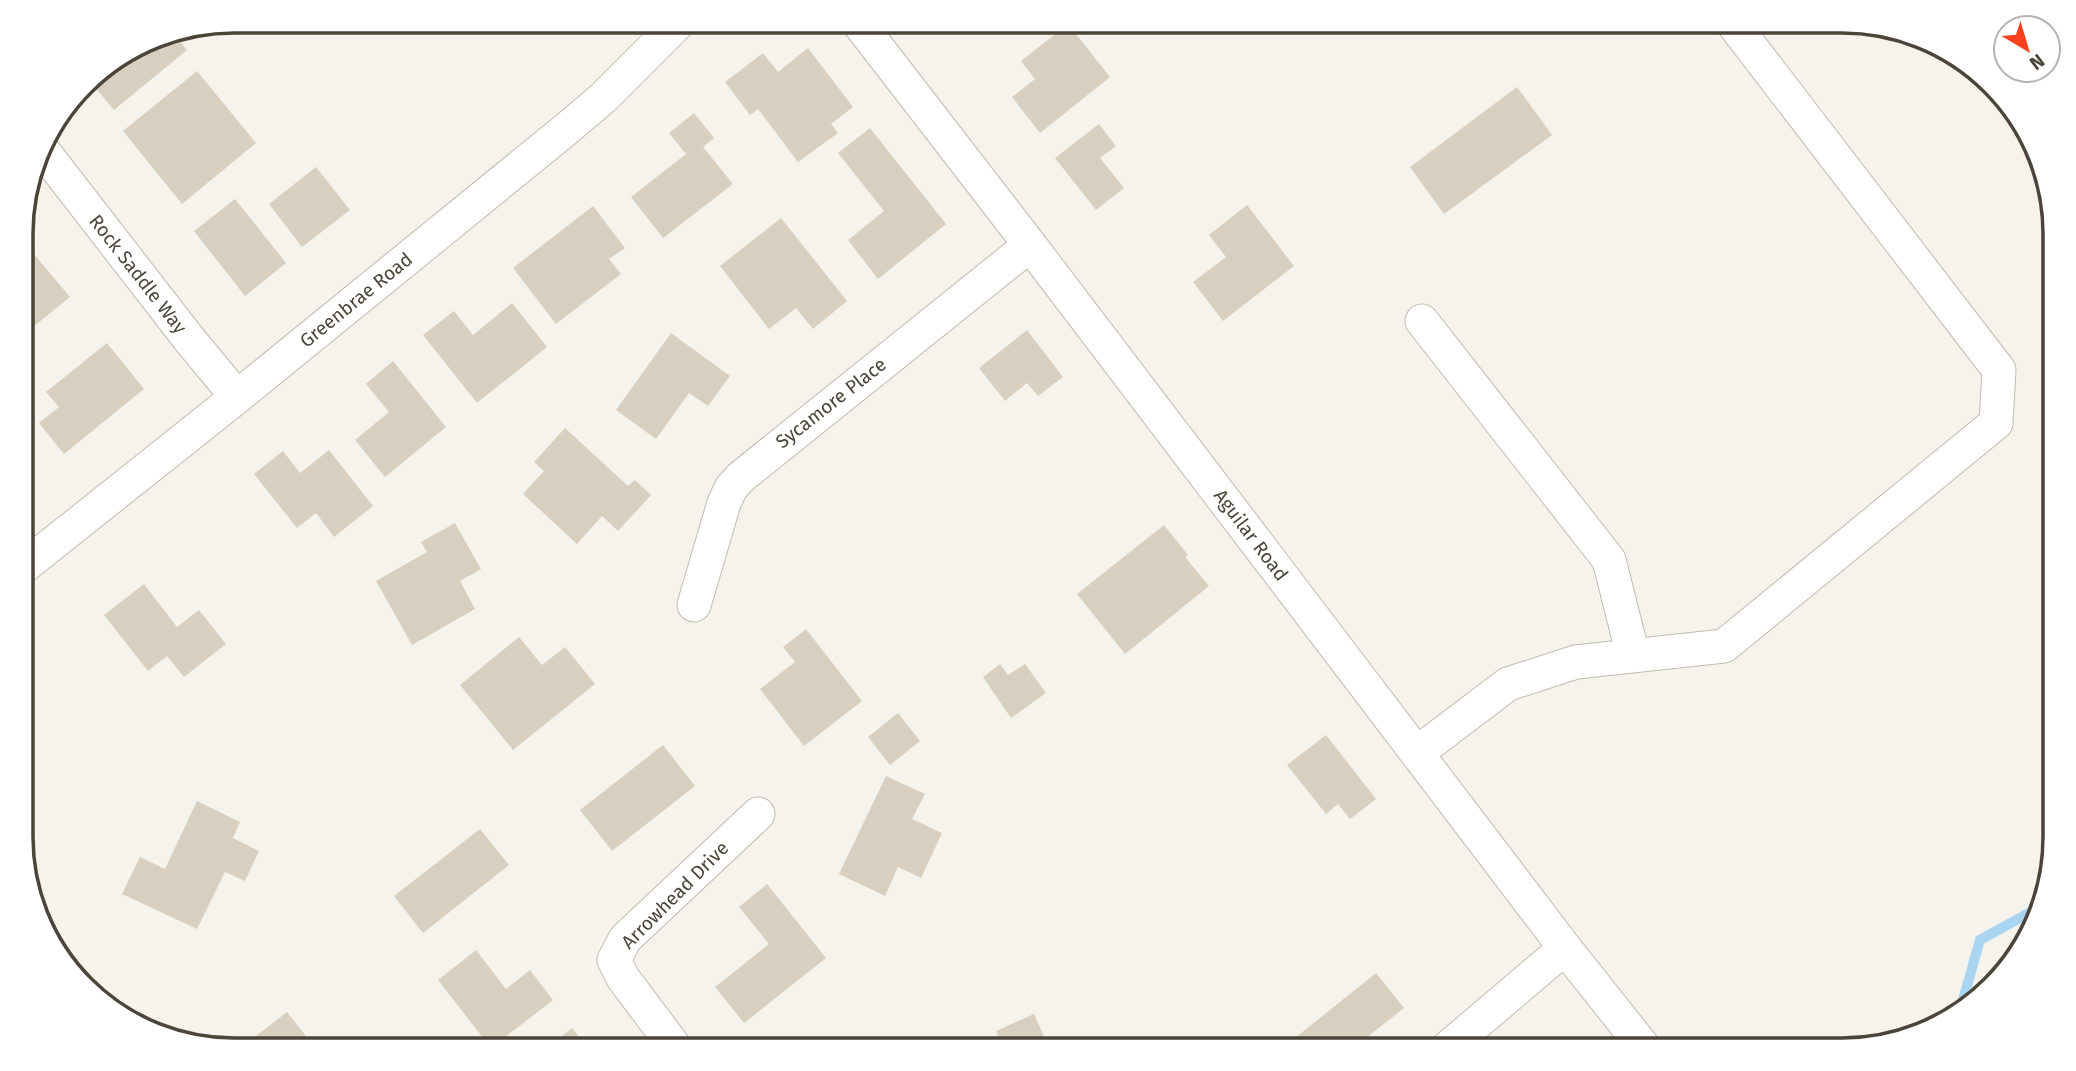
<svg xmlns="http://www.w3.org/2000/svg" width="2076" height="1071" font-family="'Fira Sans',sans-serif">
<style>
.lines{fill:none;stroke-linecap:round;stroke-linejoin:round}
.stream{stroke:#a9d4f2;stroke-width:10}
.building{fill:#d8cfc1}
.minor-casing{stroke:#c2bbae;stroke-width:35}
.minor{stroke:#fff;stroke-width:33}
.labels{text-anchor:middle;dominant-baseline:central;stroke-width:6;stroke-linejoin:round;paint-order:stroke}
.street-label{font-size:19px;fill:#4b4439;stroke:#fff}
.rim{fill:none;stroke:#4b4439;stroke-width:3.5}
</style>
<rect width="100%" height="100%" fill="#f6f3ec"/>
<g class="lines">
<path class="stream" d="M1959 1014 1980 940 2038 908"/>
</g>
<path class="building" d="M1068 24 1110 77 1040 133 1012 97 1035 79 1021 61Z
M173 33 187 50 114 110 89 80 93 74 153 37Z
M808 48 853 107 831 124 838 133 798 162 758 109 750 115 725 82 763 53 778 72Z
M197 71 256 143 182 204 123 131Z
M1517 87 1552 135 1444 214 1410 167Z
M694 113 714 138 703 147 733 184 663 238 631 197 686 154 669 133Z
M1099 124 1116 146 1100 158 1124 188 1096 210 1055 158Z
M870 128 946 224 878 279 848 240 884 211 838 153Z
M316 167 350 210 302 247 269 204Z
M235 199 286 263 245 296 194 231Z
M1247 205 1294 266 1223 321 1193 282 1226 257 1209 235Z
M593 206 625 248 609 259 621 274 556 324 513 268Z
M781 218 847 301 813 329 796 308 769 329 720 266Z
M22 240 70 297 22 336Z
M512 303 547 347 477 403 423 335 454 311 473 335Z
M1027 330 1063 377 1038 396 1027 383 1005 401 979 368Z
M671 333 730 376 708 406 689 393 656 439 616 410Z
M107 343 144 389 64 454 39 423 59 407 46 392Z
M393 361 446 427 385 477 355 440 389 412 366 384Z
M565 428 628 486 635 480 651 495 618 531 602 516 577 544 523 494 544 471 534 462Z
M329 450 373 506 334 537 316 513 297 528 254 474 283 451 300 473Z
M455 523 481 569 460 581 475 609 412 645 376 581 427 552 421 542Z
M1164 525 1188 555 1185 557 1209 586 1125 654 1077 594Z
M144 584 177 627 199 610 226 644 184 677 167 656 148 671 104 615Z
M806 629 862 701 804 746 760 689 795 662 783 647Z
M519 637 542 665 565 647 595 684 513 750 460 685Z
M1000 664 1008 675 1025 664 1046 693 1011 718 983 677Z
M898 713 920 741 890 765 868 737Z
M1326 735 1376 799 1350 819 1338 804 1326 814 1287 765Z
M663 745 695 786 612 851 580 810Z
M886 776 925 794 912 819 942 833 921 878 898 867 885 896 839 874Z
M197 801 240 822 233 838 259 851 245 881 225 872 197 929 122 894 140 857 165 869Z
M480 829 509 865 423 933 394 896Z
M767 884 826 958 744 1023 715 987 769 944 739 907Z
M476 950 506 989 530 970 553 1000 491 1048 438 980Z
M1376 973 1404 1008 1351 1050H1288L1285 1046Z
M287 1012 317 1050H238Z
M1034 1014 1050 1050H1004L996 1031Z
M572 1028 589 1050H545Z"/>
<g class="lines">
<defs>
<path id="minor" d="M857 21 1030 245 1565 948 1646 1050
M41 148 189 339 237 397
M1422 321 1609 560 1633 655
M22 568 237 397 564 131 603 98 680 21
M694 605 724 503 731 488 741 477 1030 245
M1417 753 1508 684 1576 662 1724 646 1996 423 1999 370 1731 21
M677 1050 623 978 614 960 625 939 758 814
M1445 1050 1565 948"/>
</defs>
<use href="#minor" class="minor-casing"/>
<use href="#minor" class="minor"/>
</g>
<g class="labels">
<g class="street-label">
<text transform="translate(138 274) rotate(52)">Rock Saddle Way</text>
<text transform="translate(356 300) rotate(-39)">Greenbrae Road</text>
<text transform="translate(831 403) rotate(-38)">Sycamore Place</text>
<text transform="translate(1251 535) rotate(53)">Aguilar Road</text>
<text transform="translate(675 895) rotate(-45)">Arrowhead Drive</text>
</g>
</g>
<path d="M0 0H2076V1071H0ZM234 33H1842A201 201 0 0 1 2043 234V837A201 201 0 0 1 1842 1038H234A201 201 0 0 1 33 837V234A201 201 0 0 1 234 33Z" fill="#fff" fill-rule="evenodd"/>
<path class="rim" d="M234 33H1842A201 201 0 0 1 2043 234V837A201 201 0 0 1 1842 1038H234A201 201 0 0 1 33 837V234A201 201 0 0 1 234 33Z"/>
<g transform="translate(2027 49) rotate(142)"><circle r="33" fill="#ffffff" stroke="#b7b4b0" stroke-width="2"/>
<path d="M0-5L12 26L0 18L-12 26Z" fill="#fc3f1d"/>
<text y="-10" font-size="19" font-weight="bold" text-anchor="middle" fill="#4b4439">N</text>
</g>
</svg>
